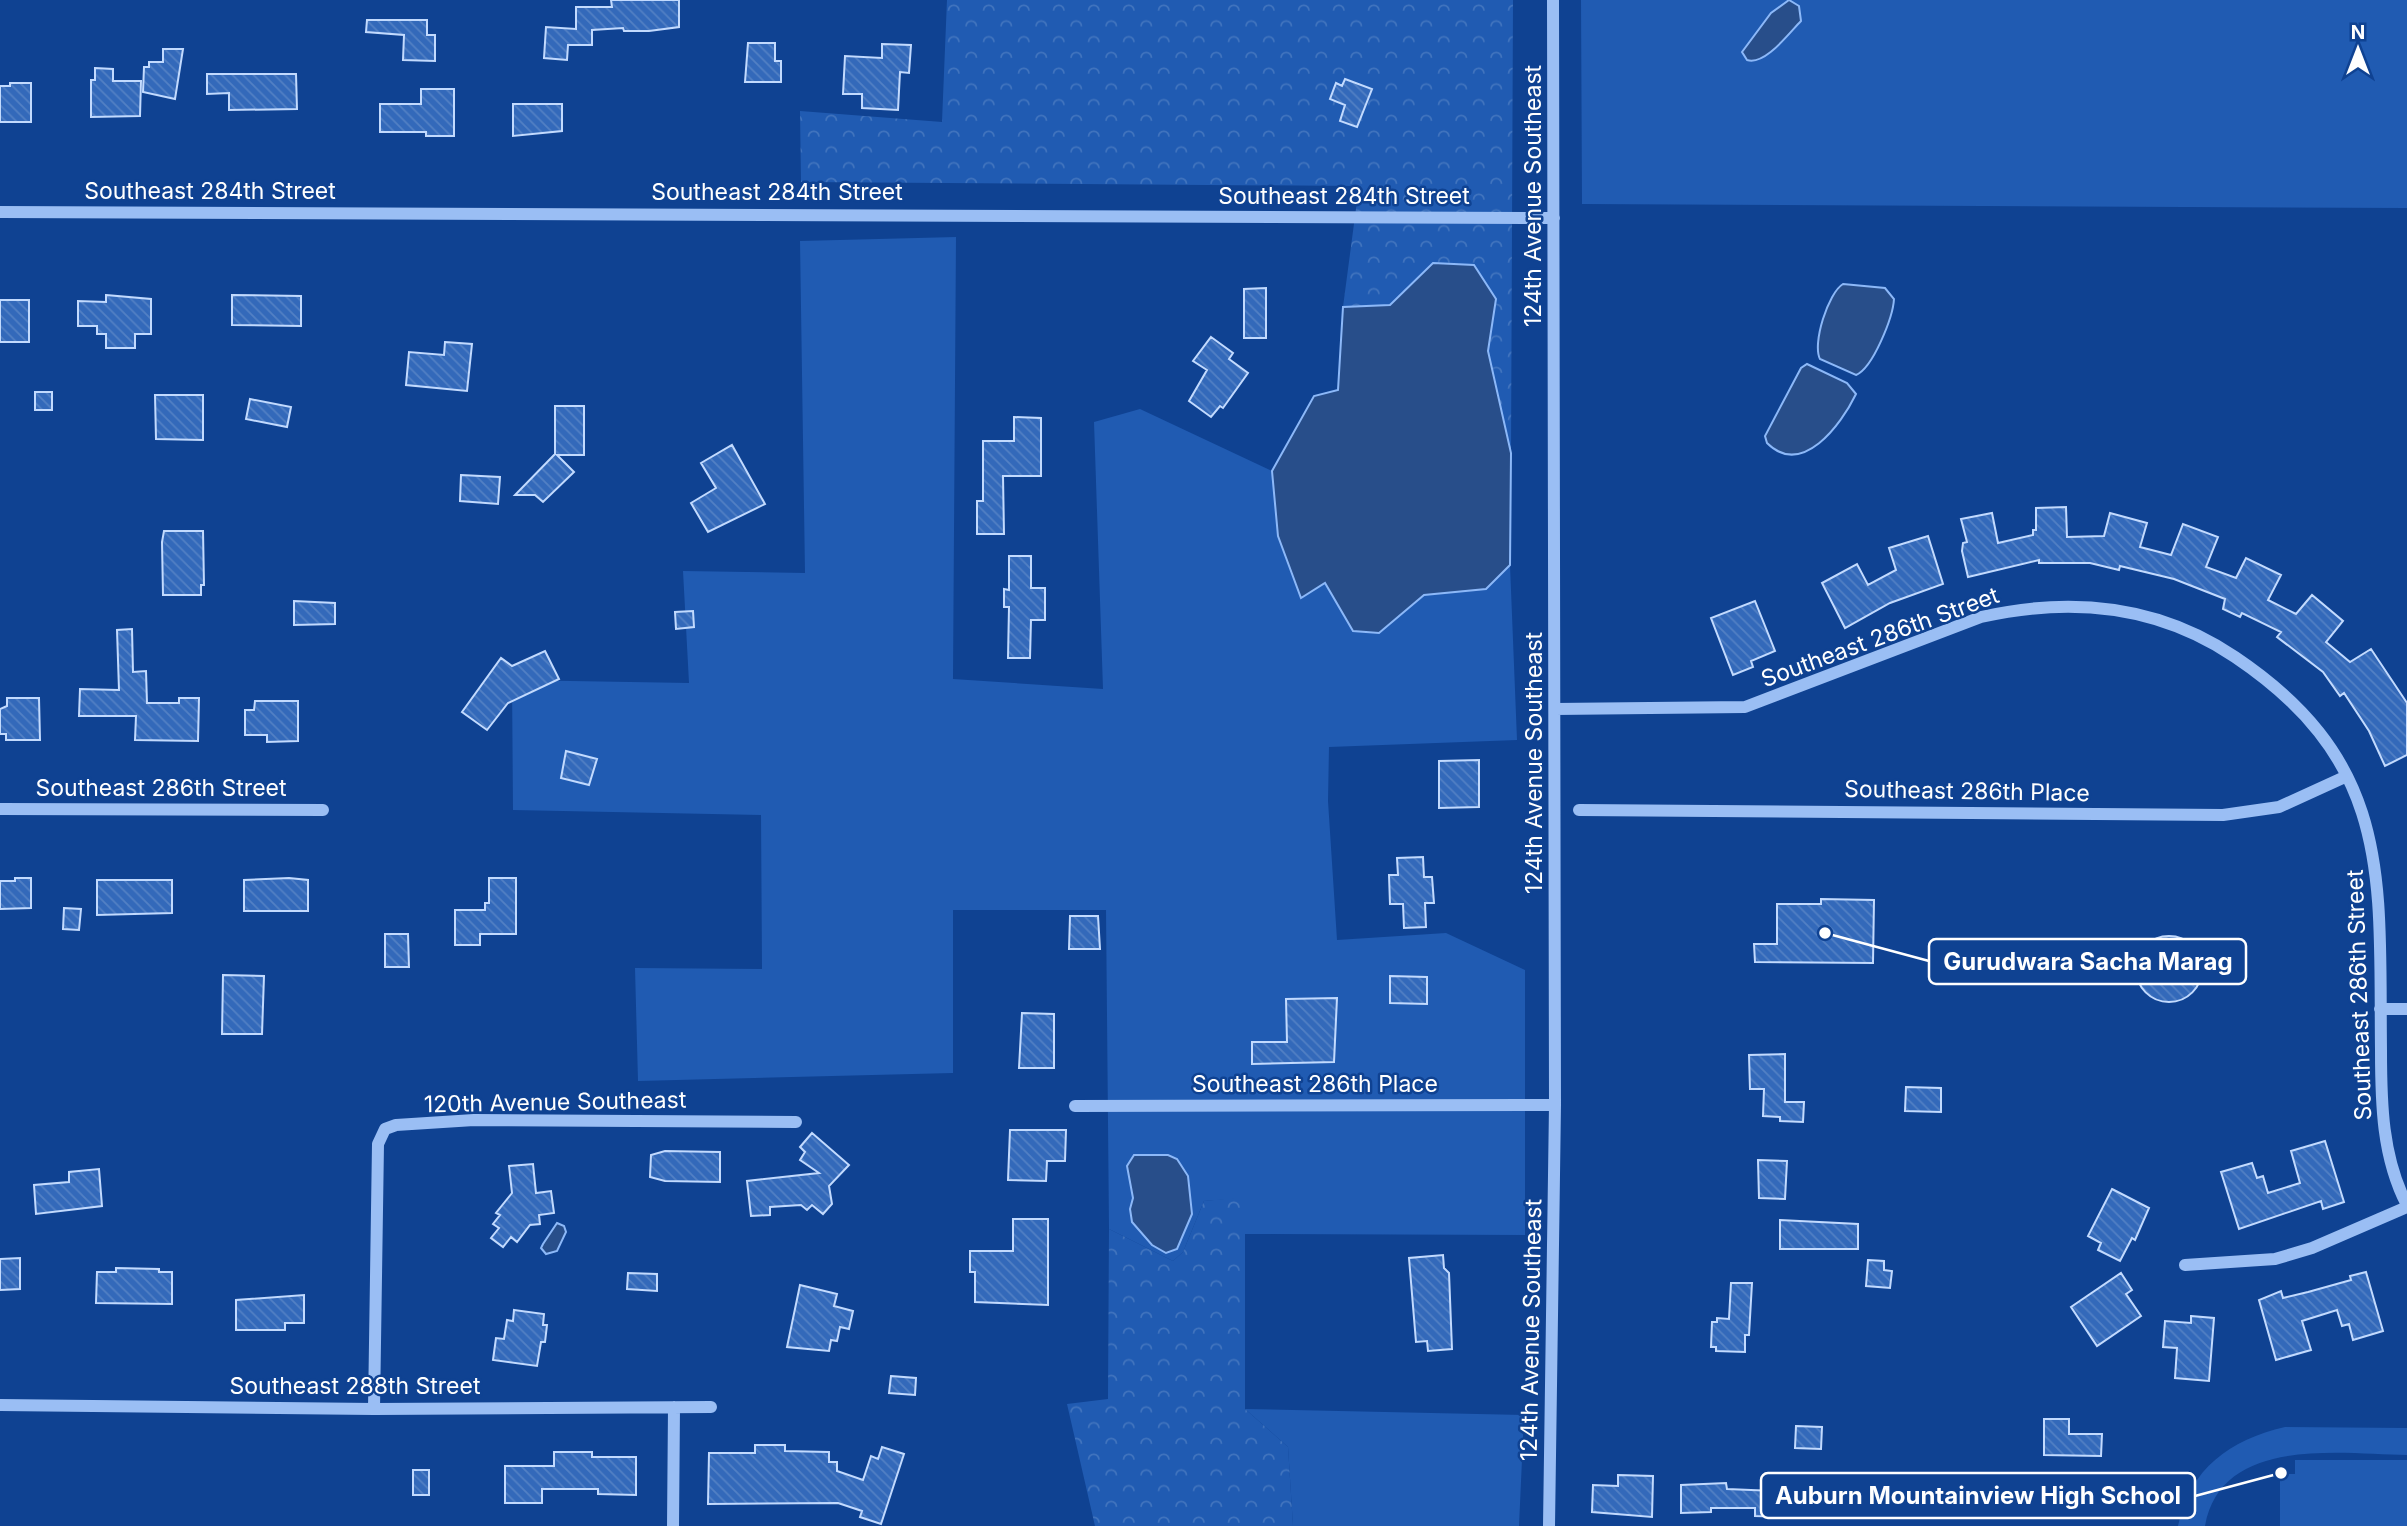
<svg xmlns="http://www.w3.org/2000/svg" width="2407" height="1526" font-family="Inter,sans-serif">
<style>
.green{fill:#205bb2}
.forest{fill:url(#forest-crowns)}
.water{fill:#284e8a;stroke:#8cb8f8;stroke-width:2}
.building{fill:url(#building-back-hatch);stroke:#c2dafe;stroke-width:2}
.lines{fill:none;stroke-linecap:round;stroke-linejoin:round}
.minor{stroke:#9abef4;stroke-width:12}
.labels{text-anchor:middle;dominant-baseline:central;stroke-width:5;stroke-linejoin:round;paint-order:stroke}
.street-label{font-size:23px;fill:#fff;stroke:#0f4292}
.leader{fill:none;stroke:#fff;stroke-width:2.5}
.callout-dot{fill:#fff;stroke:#0f4292;stroke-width:2.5}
.callout{fill:#0f4292;stroke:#fff;stroke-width:2.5}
.callout-label{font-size:24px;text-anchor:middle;font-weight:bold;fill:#fff}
</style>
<defs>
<pattern id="forest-crowns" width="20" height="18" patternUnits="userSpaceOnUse" patternTransform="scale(1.75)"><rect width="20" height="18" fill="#205bb2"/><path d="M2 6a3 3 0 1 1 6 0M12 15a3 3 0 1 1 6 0" fill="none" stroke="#4174be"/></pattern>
<pattern id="building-back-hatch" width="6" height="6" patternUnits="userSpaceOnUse" patternTransform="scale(1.75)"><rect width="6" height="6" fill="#3369ba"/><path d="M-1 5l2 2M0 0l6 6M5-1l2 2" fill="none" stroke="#5280c4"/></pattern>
</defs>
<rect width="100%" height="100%" fill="#0f4292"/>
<path class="green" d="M1581 0H2407V208L1582 204Z
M956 237 953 679 1103 689 1094 422 1140 409 1272 471 1278 536 1301 597 1324 582 1379 633 1424 595 1486 589 1510 565 1517 740 1329 747 1328 801 1337 940 1446 933 1525 970V1235L1243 1234 1245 1198 1204 1201 1183 1252 1173 1261 1109 1229 1106 910H953V1073L638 1081 635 968 762 969 761 815 513 810 512 680 689 683 683 571 805 573 800 241Z
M1245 1409 1524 1415 1519 1526H1293L1288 1447Z
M2285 1427 2407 1428V1455C2341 1454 2221 1435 2205 1526H2178C2190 1468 2230 1440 2285 1427Z
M2295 1460H2407V1526H2280V1474H2295Z"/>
<path class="forest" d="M947 0H1513L1511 453 1488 351 1496 299 1433 263 1390 305 1343 307 1359 186 801 182 800 111 942 122Z
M1245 1197V1409L1288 1447 1293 1526H1095L1067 1404 1108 1399 1109 1229 1173 1261 1183 1252 1204 1201Z"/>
<path class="water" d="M1789 0 1799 6 1801 21C1789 33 1765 66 1747 60L1742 52 1771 13Z
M1433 263 1474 265 1496 299 1488 351 1511 453 1510 565 1486 589 1424 595 1379 633 1353 631 1325 583 1301 598 1278 536 1272 471 1314 396 1338 390 1343 307 1390 305Z
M1843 284 1885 288 1894 299C1893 317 1873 368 1856 375L1820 359C1812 344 1828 293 1843 284Z
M1807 364 1847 383 1856 394C1841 425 1802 478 1767 443L1765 436 1801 368Z
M1134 1155H1168L1177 1159 1188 1176 1192 1214 1177 1249 1166 1253 1152 1245 1132 1222 1130 1209 1133 1198 1127 1166Z
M557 1223 564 1226 566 1232 557 1251 546 1254 541 1248 543 1244Z"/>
<path class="building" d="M611 0H679V27L649 31H624L623 28 592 30V45H568L567 60 544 58 546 27 576 29V7H612Z
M367 20H427V35H435V61L403 60 404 35 366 32Z
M748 43H775V61H781V82H745Z
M882 44 911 45 909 73 900 72 898 110 862 108V94H843L845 56 882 58Z
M163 49H183L175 99 143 92 144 67H149V62H163Z
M95 68 113 69V81H141L140 116 91 117V80H95Z
M207 74H296L297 109 229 110V93L207 94Z
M1345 79 1372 89 1357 127 1340 121 1345 105 1330 99 1336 83 1342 86Z
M10 83H31V122H0V86H10Z
M421 89H454V136H426V132H380V104H421Z
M513 104H562V131L513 136Z
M1266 288V338H1244V289Z
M106 295 151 299V334H135V348H106V334H97V326H78V301L106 302Z
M232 295 301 296V326L232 325Z
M0 300H29V342H0Z
M1211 337 1233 353 1229 359 1248 373 1223 408 1220 406 1211 417 1189 401 1207 370 1193 361Z
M445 342 472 344 467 391 406 385 409 352 444 355Z
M35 392H52V410H35Z
M155 395H203V440L156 439Z
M250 399 291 407 287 427 246 419Z
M555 406H584V455H557L574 472 543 502 535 495H515L555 454Z
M1014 417 1041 418V476H1003L1004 534H977V501H983V441H1014Z
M732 445 765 504 708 532 691 503 716 488 701 463Z
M461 475 500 477 498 504 460 501Z
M2066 507 2067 537 2104 536 2110 513 2147 523 2140 547 2171 555 2183 524 2218 537 2206 567 2236 578 2246 558 2281 575 2268 600 2296 614 2312 595 2343 621 2326 642 2350 662 2371 649 2407 703V755L2385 766 2369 731 2344 693 2340 696 2323 672 2277 637 2281 632 2242 613 2240 617 2223 609 2225 599 2174 579 2120 566 2119 570 2090 563H2039V560L1968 577 1962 551 1963 543 1967 542 1961 519 1992 513 1998 543 2033 535V530H2036V508Z
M164 531H203L204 585H201V595H163L162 542Z
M1928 536 1943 584 1890 603 1845 628 1822 583 1857 564 1868 585 1896 570 1889 548Z
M1009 556H1031V588H1045V620H1031L1030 658H1008L1009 607H1004V589L1009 590Z
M294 601 335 603V624L294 625Z
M1755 601 1775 651 1751 661 1753 667 1733 675 1711 618Z
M693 611 694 627 676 629 675 612Z
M132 629 133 672 146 671 147 703H179V698H199L198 741 135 740 136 716H79L80 689 119 690 117 630Z
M545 651 559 679 508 703 487 730 462 712 501 658 512 666Z
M7 698H39L40 740H6V734H0V709L7 706Z
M255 701H298V741L267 742V735H245V710H254Z
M566 751 597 759 589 785 561 778Z
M1479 760V807L1439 808V761Z
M1423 857 1424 877H1432L1434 903H1425L1426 927 1404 928 1403 904H1390L1389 875H1398L1397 858Z
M15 878H31V908L0 909V881H15Z
M289 878 308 880V911H244V880Z
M489 878H516V934H480V945H455V910H485V903H489Z
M97 880H172V913L97 915Z
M1821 899 1874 900 1873 963 1755 962 1754 944H1777V904H1821Z
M64 908 81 909 79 930 63 929Z
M1070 916H1098L1100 949H1069Z
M385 934H408L409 967H385Z
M2136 969a33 33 0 1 1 66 0a33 33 0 1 1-66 0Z
M223 975 264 976 262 1034H222Z
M1390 976 1427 977V1004L1390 1003Z
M1337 998 1334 1062 1252 1064V1042H1287L1286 999Z
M1022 1013 1054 1014V1068H1019Z
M1785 1054V1102H1804L1803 1122 1780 1121V1117L1763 1116 1764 1089H1750L1749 1055Z
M1906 1087 1941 1088V1112L1905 1111Z
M1010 1130H1066L1065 1161H1047L1046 1181 1008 1180Z
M812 1133 849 1165 829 1186 832 1204 823 1214 812 1205 807 1210 801 1205 770 1207V1215L751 1216 747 1181 819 1173 800 1160 805 1152 800 1147Z
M2325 1141 2344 1202 2323 1209 2321 1201 2239 1229 2221 1172 2252 1163 2257 1178 2263 1176 2268 1193 2300 1183 2291 1151Z
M665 1151 720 1152V1182L665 1181 650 1177 651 1155Z
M1758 1160 1787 1161 1785 1199 1759 1198Z
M533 1164 536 1193 551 1191 554 1213 539 1215 540 1224 530 1225 517 1242 511 1237 503 1247 491 1238 499 1228 493 1224 500 1215 496 1213 512 1193 509 1166Z
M99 1169 102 1206 36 1214 34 1185 69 1182V1172Z
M2112 1189 2149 1208 2135 1240 2132 1238 2120 1261 2098 1250 2101 1243 2088 1236Z
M1013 1219H1048V1305L975 1302V1272H970V1251H1013Z
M1780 1220 1858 1224V1249H1780Z
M1443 1255 1444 1268 1449 1273 1452 1349 1428 1351 1427 1341 1416 1342 1409 1258Z
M20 1258V1289L0 1290V1259Z
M1868 1260 1884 1261V1270L1892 1271 1890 1288 1866 1286Z
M116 1268 159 1269V1272H172V1304L96 1303 97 1272H116Z
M2366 1272 2383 1331 2353 1340 2349 1324 2342 1326 2337 1310 2302 1321 2311 1350 2276 1360 2259 1300 2281 1291 2283 1298 2308 1292 2351 1280 2350 1276Z
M628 1273 657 1274V1291L627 1289Z
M2121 1273 2132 1290 2126 1294 2141 1316 2097 1346 2071 1307Z
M1731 1283H1752L1749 1335H1745V1352L1716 1351V1347H1711L1712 1322H1717V1318L1729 1319Z
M800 1285 837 1294 834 1306 853 1311 849 1329 840 1327 837 1341 831 1340 829 1351 787 1347Z
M304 1295V1323H285V1330H236V1300Z
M514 1310 544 1314 543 1325H547L545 1342H541L537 1366 493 1360 496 1338 504 1339 507 1320 513 1321Z
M2191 1316 2214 1318 2209 1381 2175 1378 2177 1348 2163 1347 2165 1321 2191 1323Z
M891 1376 916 1378 915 1395 889 1393Z
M2044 1419H2069V1434H2102L2101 1456 2044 1455Z
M1796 1426 1822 1427 1821 1449 1795 1448Z
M755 1445H785V1451L829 1452V1462H837V1471L863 1480 871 1456 878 1459 882 1447 904 1454 881 1524 860 1517 862 1511 838 1503 708 1504 709 1453H755Z
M554 1452H592V1457H636V1495L598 1494V1489H542V1503H505V1466H554Z
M413 1470H429V1495H413Z
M1964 1473H1982V1484H2049V1511H2030V1515H2008V1511L1938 1514V1509L1904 1508V1515H1858V1486L1938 1491V1482H1964Z
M1618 1475 1653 1476 1652 1517 1592 1512 1593 1485 1618 1486Z
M1776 1480H1796V1491H1816L1815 1518 1755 1516V1508H1711V1512L1681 1513V1485L1726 1483 1727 1489 1775 1491Z"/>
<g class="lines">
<path class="minor" d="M0 212 1554 218
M1555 709 1745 707 1981 617C2070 597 2158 605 2235 657 2394 764 2379 879 2381 1050 2381 1103 2382 1157 2407 1205
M0 809 323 810
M1579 810 2223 815 2279 807 2347 776
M2380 1009H2407
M1075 1106 1555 1105
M2185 1265 2275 1259 2312 1248 2407 1207
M0 1405 374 1409 711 1407
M374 1409 378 1144 385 1129 396 1125 474 1120 796 1122
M673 1526 674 1407
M1549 1526 1555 1105 1553 0"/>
</g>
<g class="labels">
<g class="street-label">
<text x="210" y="191">Southeast 284th Street</text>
<text x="777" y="192">Southeast 284th Street</text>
<text x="1344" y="196">Southeast 284th Street</text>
<text transform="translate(1533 196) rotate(-90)">124th Avenue Southeast</text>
<text transform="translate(1880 637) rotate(-20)">Southeast 286th Street</text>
<text transform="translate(1534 763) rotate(-90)">124th Avenue Southeast</text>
<text x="161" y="788">Southeast 286th Street</text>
<text transform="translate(1967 791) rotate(1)">Southeast 286th Place</text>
<text transform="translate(2359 995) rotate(-92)">Southeast 286th Street</text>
<text x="1315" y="1084">Southeast 286th Place</text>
<text transform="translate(555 1102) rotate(-1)">120th Avenue Southeast</text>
<text transform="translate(1531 1330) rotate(-89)">124th Avenue Southeast</text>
<text x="355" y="1386">Southeast 288th Street</text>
</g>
</g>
<path class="leader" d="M1825 933L1929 961M2281 1473L2195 1496"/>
<g class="callout-dot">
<circle cx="1825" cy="933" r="7"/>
<circle cx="2281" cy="1473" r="7"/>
</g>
<g class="callout">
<rect x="1929" y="939" width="317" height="45" rx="7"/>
<rect x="1761" y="1473" width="434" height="45" rx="7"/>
</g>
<g class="callout-label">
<text x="2088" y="970">Gurudwara Sacha Marag</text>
<text x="1978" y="1504">Auburn Mountainview High School</text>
</g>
<g transform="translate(2358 49)" stroke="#0f4292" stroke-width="5" paint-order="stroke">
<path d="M0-5L12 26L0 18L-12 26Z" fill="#ffffff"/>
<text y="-10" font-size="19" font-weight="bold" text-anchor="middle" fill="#ffffff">N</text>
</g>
</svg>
